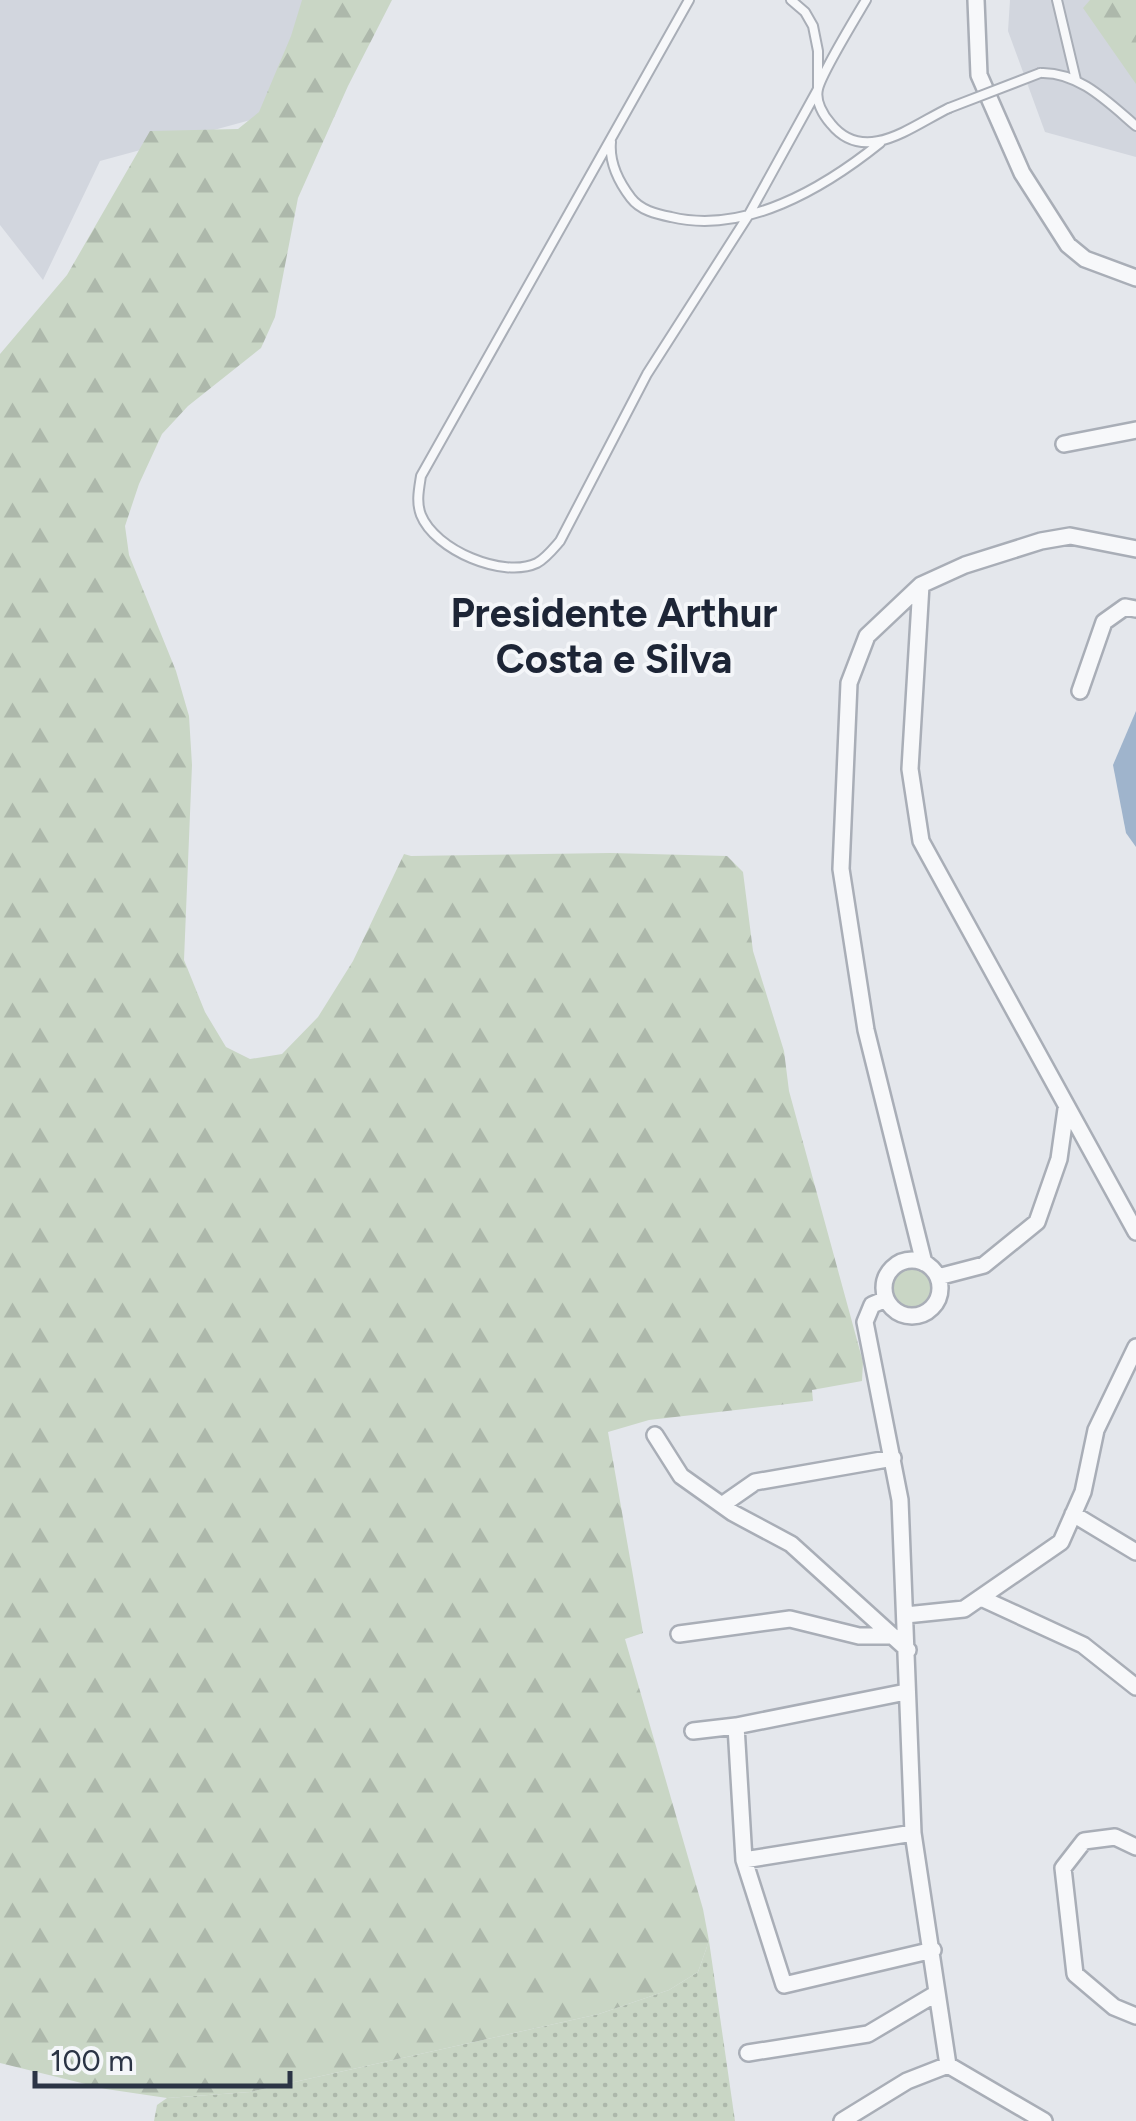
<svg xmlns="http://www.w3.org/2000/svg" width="1136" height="2121" font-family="Figtree,sans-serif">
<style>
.built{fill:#d2d6de}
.grass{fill:url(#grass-dots)}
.forest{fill:url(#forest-firs)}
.park{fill:url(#park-tufts)}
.water{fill:#9fb4cc}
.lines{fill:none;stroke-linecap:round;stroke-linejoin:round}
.lane-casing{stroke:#a9aeb7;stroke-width:12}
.street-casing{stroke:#a9aeb7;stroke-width:20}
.lane{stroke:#f7f8fa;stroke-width:8}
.street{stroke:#f7f8fa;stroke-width:15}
.lane-bridge-casing{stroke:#a9aeb7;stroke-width:12;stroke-linecap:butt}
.lane-bridge{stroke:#f7f8fa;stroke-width:8}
.labels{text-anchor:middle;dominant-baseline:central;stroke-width:8;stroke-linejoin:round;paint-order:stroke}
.district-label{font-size:40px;font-weight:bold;fill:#1d2536;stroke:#f4f6f9}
</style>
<defs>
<pattern id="grass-dots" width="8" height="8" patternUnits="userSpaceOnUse" patternTransform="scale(2.5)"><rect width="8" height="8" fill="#c9d6c5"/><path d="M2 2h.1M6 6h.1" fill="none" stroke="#adb8ab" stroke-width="1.8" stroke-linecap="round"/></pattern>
<pattern id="forest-firs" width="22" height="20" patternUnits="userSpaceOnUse" patternTransform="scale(2.5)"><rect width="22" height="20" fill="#c9d6c5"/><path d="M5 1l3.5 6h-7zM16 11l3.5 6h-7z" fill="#adb8ab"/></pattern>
<pattern id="park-tufts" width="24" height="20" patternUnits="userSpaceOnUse" patternTransform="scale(2.5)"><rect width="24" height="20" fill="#c9d6c5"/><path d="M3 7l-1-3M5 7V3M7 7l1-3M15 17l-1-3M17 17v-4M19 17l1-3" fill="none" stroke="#adb8ab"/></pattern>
</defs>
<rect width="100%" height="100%" fill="#e4e7ec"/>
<path class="built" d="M0 0H325L273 114 100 161 43 280 0 225Z
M1010 0H1136V157L1045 132 1008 31Z"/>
<path class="grass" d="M709 1941 735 2121H154L157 2105 167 2098 250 2092 599 2014 669 1990 698 1972Z"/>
<path class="forest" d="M302 0H392L348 86 298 198 275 317 261 348 188 406 162 434 139 484 125 526 129 555 176 671 189 716 192 765 184 960 205 1012 226 1047 250 1059 282 1054 318 1017 353 961 404 854 411 856 610 853 727 856 743 872 753 951 784 1051 789 1091 863 1362 862 1381 812 1390 813 1401 649 1420 608 1432 643 1633 625 1639 703 1909 709 1941 698 1972 669 1990 599 2014 250 2092 167 2098 106 2089 0 2063V354L67 275 150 131 238 129 259 112 291 36Z
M1090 0H1136V84L1083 8Z"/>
<path class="park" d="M893 1288a19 19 0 1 1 38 0a19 19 0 1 1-38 0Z"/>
<path class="water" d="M1136 711V847L1126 833 1113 765Z"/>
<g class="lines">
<defs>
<path id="lane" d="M689 0 421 476C419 489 416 502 421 515 435 550 503 579 537 563 546 558 553 549 560 541L647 374 748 216 818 89V51L813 26 805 12 791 0
M866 0C856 17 821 74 818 89 815 101 823 115 831 124 865 166 913 125 949 108
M1057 0 1076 80
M1040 73C1078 71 1109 103 1136 126
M611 142C609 163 618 181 631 198 640 210 656 214 671 217 745 235 824 188 880 143"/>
<path id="street" d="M976 0 979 75 1022 173 1068 245 1085 259 1136 278
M1064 444 1136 430
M921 585 910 769 921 841 1136 1232
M1080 691 1104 622 1125 607 1136 609
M884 1288a28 28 0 1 1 56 0a28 28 0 1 1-56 0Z
M924 1263 866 1030 841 869 849 683 867 636 921 585 965 565 1041 541 1070 536 1136 549
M938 1277 984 1265 1037 1222 1059 1159 1066 1109
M886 1299 872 1305 865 1322 900 1500 913 1833 948 2065 1044 2121
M655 1435 681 1476 733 1513 791 1544 908 1650
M722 1505 755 1482 893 1458
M1073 1514 1136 1552
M981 1598 1083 1645 1136 1687
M906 1615 964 1609 1061 1542 1083 1492 1096 1430 1136 1347
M679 1634 790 1619 859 1636H893
M736 1726 744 1860 784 1985 933 1950
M693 1731 736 1726 906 1692
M1136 1847 1115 1837 1084 1841 1063 1868 1075 1974 1114 2007 1136 2016
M744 1860 913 1833
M748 2053 868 2034 937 1993
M842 2121 907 2081 948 2065"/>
</defs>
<use href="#lane" class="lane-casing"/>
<use href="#street" class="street-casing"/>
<use href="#lane" class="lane"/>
<use href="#street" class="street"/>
<defs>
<path id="lane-bridge" d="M949 108 1040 73"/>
</defs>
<use href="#lane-bridge" class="lane-bridge-casing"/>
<use href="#lane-bridge" class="lane-bridge"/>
</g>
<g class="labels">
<g class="district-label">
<text x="614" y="613">Presidente Arthur<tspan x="614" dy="46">Costa e Silva</tspan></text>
</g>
</g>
<path d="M35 2071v15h255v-15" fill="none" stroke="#2b3445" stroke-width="5"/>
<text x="50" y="2071" font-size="30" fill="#2b3445" stroke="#f4f6f9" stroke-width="8" paint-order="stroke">100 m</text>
</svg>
